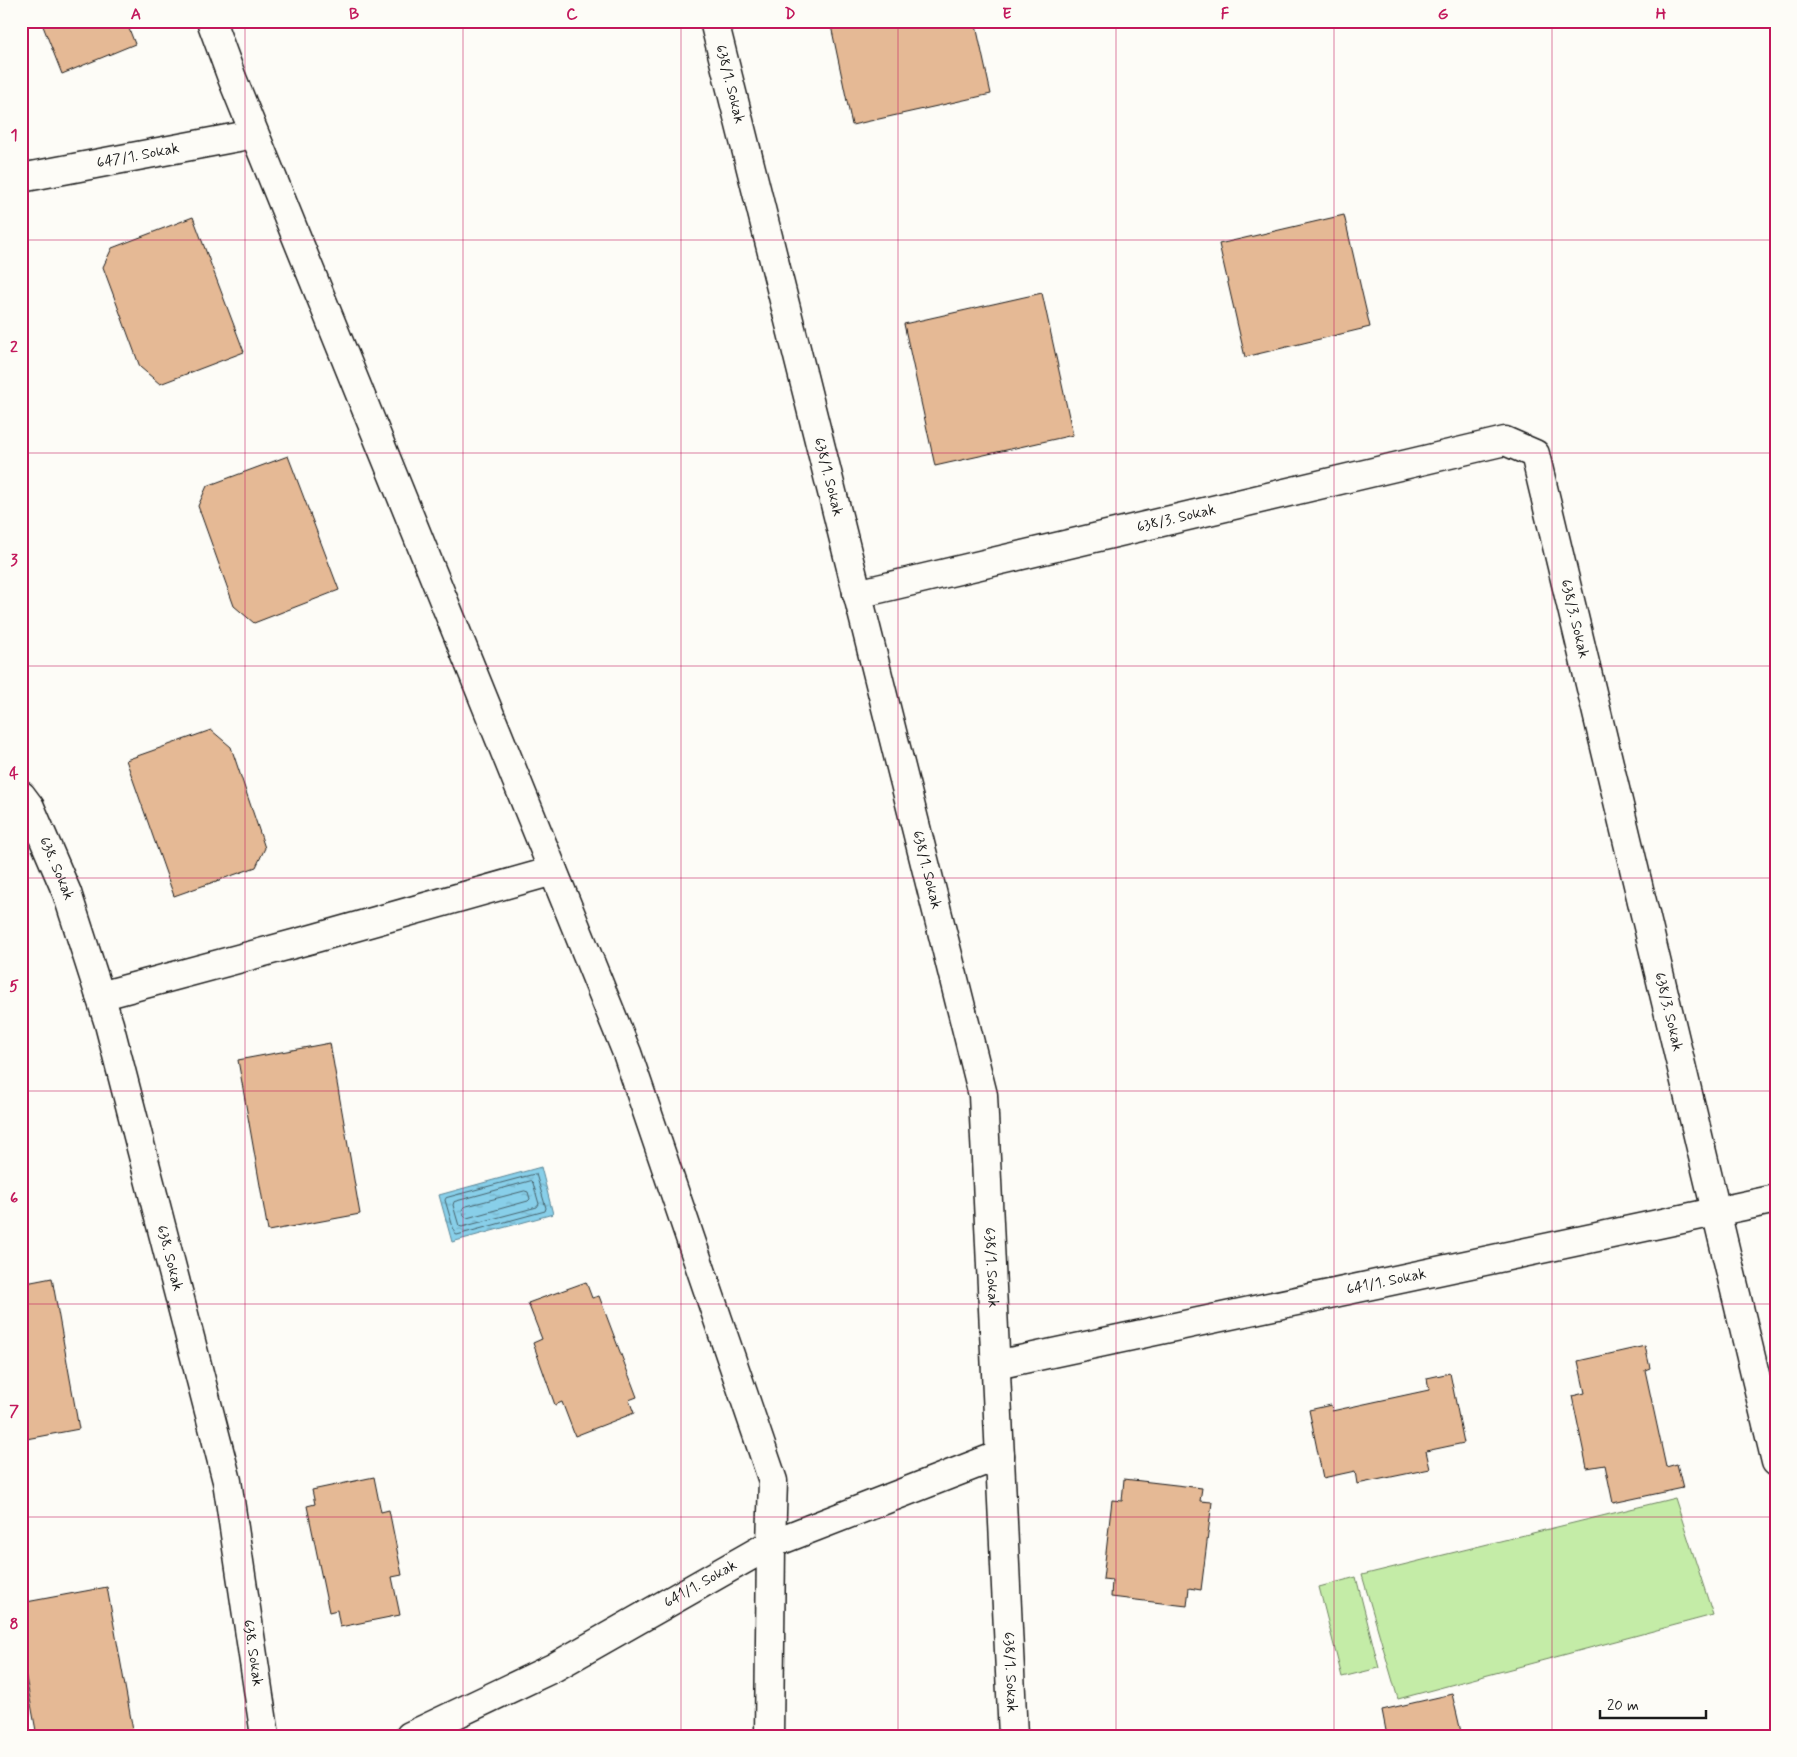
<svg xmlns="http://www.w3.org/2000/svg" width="1797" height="1757" font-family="Mynerve,sans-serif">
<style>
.green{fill:#c4eca7;stroke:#708462}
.water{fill:url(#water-ripples);stroke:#5d8797}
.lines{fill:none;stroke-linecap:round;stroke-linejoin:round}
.shore{stroke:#47646e;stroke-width:1}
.building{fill:#e5b995;stroke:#1c1c1c}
.minor-casing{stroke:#1c1c1c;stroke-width:31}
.minor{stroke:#fdfcf7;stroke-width:28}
.grid{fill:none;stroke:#c2185b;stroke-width:1;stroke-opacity:0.55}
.labels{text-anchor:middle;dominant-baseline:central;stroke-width:4;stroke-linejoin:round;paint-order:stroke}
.street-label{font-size:15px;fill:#1c1c1c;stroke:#fdfcf7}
.neatline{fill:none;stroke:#c2185b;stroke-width:2}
.grid-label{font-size:16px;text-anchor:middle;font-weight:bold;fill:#c2185b}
</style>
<defs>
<pattern id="water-ripples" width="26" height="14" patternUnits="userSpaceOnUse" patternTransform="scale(1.25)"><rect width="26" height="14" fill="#88cfe9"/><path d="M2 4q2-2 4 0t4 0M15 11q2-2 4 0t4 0" fill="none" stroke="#75b1c7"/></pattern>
</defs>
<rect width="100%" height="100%" fill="#fdfcf7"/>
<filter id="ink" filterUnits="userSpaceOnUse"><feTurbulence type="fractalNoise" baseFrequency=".02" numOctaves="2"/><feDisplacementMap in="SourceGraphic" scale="10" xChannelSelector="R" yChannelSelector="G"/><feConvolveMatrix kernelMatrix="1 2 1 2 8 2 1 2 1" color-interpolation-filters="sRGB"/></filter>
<g filter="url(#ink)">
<path class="green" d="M1675 1498 1713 1615 1398 1699 1362 1575Z
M1356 1577 1379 1668 1342 1677 1319 1587Z"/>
<path class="water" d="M541 1167 553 1214 452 1242 439 1195Z"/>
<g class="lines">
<path class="shore" d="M536 1174 546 1208 545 1211 457 1235 455 1234 445 1200 446 1198Z
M531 1181 533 1183 539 1204 537 1207 462 1227 459 1226 453 1205 454 1202Z
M525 1191 528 1192 530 1199 528 1201 467 1218 464 1216 462 1210 464 1207Z"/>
</g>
<path class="building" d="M41 21H126L135 44 62 74Z
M830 21H975L991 94 852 125Z
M1344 215 1370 327 1245 357 1219 244Z
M193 217 244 352 160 384 140 367 103 267 112 248Z
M1042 293 1073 435 935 466 904 324Z
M288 456 339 590 254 623 234 606 198 506 207 486Z
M211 730 231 747 265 848 256 867 174 896 126 760Z
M330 1043 360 1214 268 1231 238 1060Z
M52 1278 79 1429 21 1440V1284Z
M586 1282 592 1298 599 1296 637 1397 629 1400 634 1413 575 1436 562 1402 555 1405 533 1343 542 1339 528 1303Z
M1645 1346 1650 1368 1645 1370 1666 1467 1677 1464 1683 1488 1613 1503 1605 1465 1587 1468 1572 1396 1585 1393 1578 1361Z
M1450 1373 1464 1443 1426 1451 1430 1469 1357 1484 1355 1471 1323 1478 1309 1410 1331 1405 1332 1411 1429 1390 1427 1378Z
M374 1477 381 1512 389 1510 402 1575 392 1577 400 1615 340 1627 337 1610 329 1612 307 1506 315 1504 312 1490Z
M1124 1479 1202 1488 1200 1501 1212 1502 1201 1590 1189 1588 1187 1606 1111 1597 1112 1580 1103 1579 1112 1500 1122 1501Z
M107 1587 134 1736H37L21 1651V1603Z
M1452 1694 1462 1736H1387L1382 1710Z"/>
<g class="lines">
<defs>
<g id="minor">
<path d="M211 21 232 78 627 1053 773 1481 771 1544 769 1736"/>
<path id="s1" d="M714 21 983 1095 1013 1736"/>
<path id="s2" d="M21 178 254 134"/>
<path id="s3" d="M857 594 1505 441 1535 454 1776 1462"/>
<path id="s4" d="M21 795 30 807 67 893 109 1024 227 1481 265 1736"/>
<path d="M100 996 312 939 553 871"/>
<path id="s5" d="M996 1365 1776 1199"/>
<path id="s6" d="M410 1736 553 1668 771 1544 1000 1455"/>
</g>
</defs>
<use href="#minor" class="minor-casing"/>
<use href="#minor" class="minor"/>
</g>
</g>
<path class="grid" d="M245 21V1736M463 21V1736M681 21V1736M898 21V1736M1116 21V1736M1334 21V1736M1552 21V1736M21 240H1776M21 453H1776M21 666H1776M21 878H1776M21 1091H1776M21 1304H1776M21 1517H1776"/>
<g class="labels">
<g class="street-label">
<text stroke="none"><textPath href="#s1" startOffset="65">638/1. Sokak</textPath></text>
<text stroke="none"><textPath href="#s2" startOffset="119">647/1. Sokak</textPath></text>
<text stroke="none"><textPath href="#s1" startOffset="470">638/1. Sokak</textPath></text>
<text stroke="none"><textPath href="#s3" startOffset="328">638/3. Sokak</textPath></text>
<text stroke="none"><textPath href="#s3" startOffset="868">638/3. Sokak</textPath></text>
<text stroke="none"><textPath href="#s1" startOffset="875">638/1. Sokak</textPath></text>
<text stroke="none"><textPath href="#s4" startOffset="82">638. Sokak</textPath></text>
<text stroke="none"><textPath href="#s3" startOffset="1272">638/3. Sokak</textPath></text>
<text stroke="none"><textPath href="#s4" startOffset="488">638. Sokak</textPath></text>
<text stroke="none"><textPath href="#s1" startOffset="1280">638/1. Sokak</textPath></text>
<text stroke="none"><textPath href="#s5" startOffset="399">641/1. Sokak</textPath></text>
<text stroke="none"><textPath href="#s6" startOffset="328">641/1. Sokak</textPath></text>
<text stroke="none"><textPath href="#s4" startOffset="892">638. Sokak</textPath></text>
<text stroke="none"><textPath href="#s1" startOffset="1685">638/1. Sokak</textPath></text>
</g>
</g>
<rect width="1797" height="1757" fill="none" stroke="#fdfcf7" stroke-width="55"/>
<path d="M1600 1710v8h106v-8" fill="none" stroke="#1c1c1c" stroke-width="2.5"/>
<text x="1607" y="1710" font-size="15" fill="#1c1c1c" stroke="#fdfcf7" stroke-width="4" paint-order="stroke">20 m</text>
<rect x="28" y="28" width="1742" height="1702" class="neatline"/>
<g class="grid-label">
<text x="136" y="19">A</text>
<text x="354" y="19">B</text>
<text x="572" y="19">C</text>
<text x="790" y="19">D</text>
<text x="1007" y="19">E</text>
<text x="1225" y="19">F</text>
<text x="1443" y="19">G</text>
<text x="1661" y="19">H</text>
<text x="14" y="140">1</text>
<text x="14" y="352">2</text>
<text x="14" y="565">3</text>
<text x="14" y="778">4</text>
<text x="14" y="991">5</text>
<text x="14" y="1203">6</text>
<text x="14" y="1416">7</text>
<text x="14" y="1629">8</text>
</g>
</svg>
